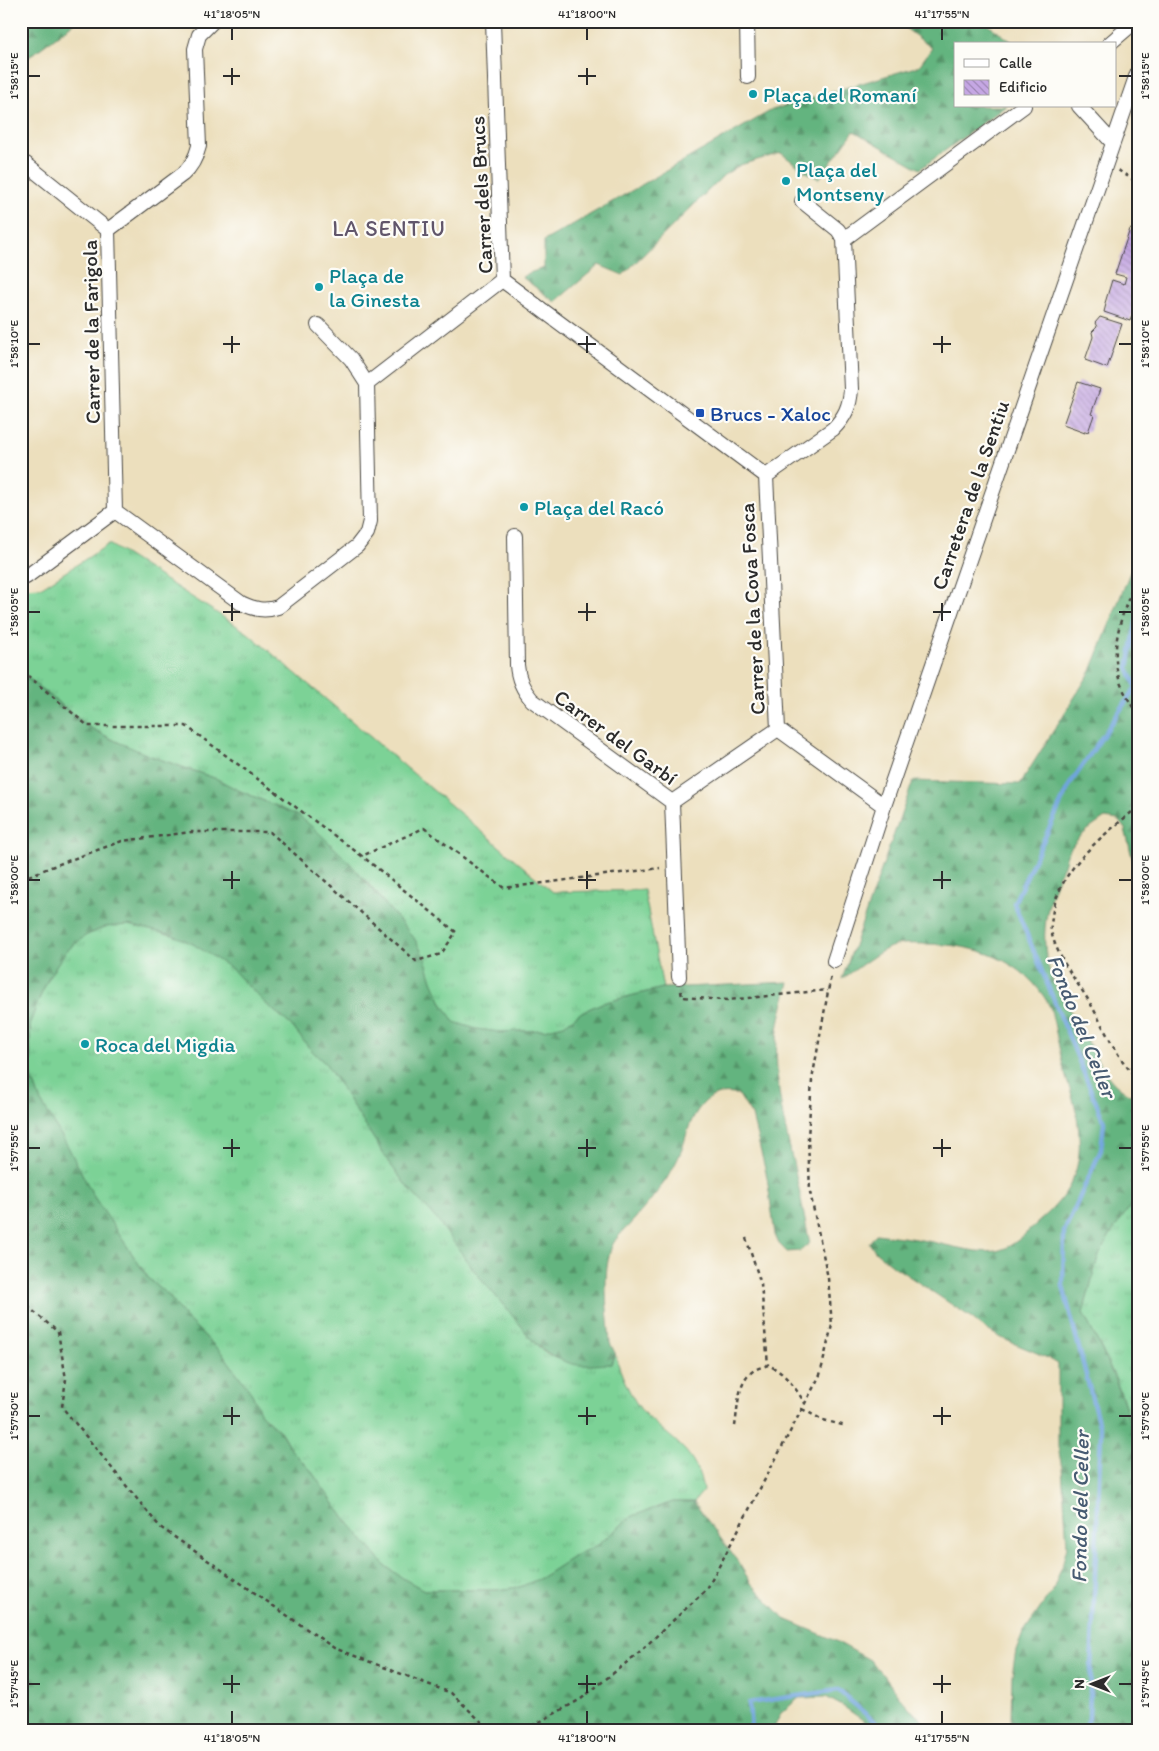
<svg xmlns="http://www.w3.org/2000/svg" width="1159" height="1751" font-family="Itim,sans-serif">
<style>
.grass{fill:url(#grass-tufts);stroke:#537e60}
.forest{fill:url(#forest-firs);stroke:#487055}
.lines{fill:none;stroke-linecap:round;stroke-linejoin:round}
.stream{stroke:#70a4dd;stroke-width:4.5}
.building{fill:url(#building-back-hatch)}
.minor-casing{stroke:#484641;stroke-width:16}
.path{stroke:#484641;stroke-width:2.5;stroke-dasharray:4 4;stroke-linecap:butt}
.minor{stroke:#fff;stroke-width:14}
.ticks{fill:none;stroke:#2b2b2b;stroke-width:2}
.culture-dot{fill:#0f9aa8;stroke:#fdfcf7;stroke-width:2}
.transit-dot{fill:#1a4fb4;stroke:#fdfcf7;stroke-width:2}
.labels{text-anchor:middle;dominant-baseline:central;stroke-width:4.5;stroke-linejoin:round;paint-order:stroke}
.culture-label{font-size:21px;fill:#0d838f;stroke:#fdfcf7;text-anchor:start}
.street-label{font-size:21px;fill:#2b2b2b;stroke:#fdfcf7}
.transit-label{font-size:21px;fill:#164399;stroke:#fdfcf7;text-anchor:start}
.neighbourhood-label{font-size:22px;letter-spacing:1px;fill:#61566b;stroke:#fdfcf7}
.water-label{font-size:22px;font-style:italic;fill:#475b72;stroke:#fdfcf7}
.neatline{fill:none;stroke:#2b2b2b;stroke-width:2}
.ticks-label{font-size:12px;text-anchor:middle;fill:#2b2b2b}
</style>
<defs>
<pattern id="grass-tufts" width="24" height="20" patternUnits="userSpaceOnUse" patternTransform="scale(1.25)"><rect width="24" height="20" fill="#7bd296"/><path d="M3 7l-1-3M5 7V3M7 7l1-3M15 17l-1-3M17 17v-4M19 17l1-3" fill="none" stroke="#6ab481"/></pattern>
<pattern id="forest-firs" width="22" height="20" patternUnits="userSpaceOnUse" patternTransform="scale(1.25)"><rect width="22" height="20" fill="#64b47f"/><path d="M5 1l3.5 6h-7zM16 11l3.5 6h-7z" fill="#539368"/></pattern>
<pattern id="building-back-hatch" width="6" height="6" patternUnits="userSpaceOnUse" patternTransform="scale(1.25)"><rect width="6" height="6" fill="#c5a7e3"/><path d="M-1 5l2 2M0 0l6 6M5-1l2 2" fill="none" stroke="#a088b8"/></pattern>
</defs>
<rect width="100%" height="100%" fill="#fdfcf7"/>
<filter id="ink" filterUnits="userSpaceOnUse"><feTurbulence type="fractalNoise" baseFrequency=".02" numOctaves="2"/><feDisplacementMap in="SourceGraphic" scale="10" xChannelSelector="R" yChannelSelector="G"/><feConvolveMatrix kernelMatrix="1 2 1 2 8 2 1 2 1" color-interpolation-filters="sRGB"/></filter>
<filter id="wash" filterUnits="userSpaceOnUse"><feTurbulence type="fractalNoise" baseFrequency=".0096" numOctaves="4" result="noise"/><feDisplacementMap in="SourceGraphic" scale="20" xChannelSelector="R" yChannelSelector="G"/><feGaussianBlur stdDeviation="1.12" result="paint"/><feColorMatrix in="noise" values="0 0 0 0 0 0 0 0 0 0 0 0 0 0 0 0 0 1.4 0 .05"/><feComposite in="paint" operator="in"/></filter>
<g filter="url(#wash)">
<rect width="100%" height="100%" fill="#ecdfbd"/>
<path class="grass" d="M109 544 248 633 553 892 644 890 663 988 602 1003 582 1012 564 1025 544 1030 499 1032 476 1029 453 1022 442 1003 432 981 425 958 414 938 366 881 332 847 279 807 238 790 217 779 131 749 89 727 29 679 21 677V588L42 587Z
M128 925 173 935 193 944 213 955 232 969 265 1003 291 1025 310 1049 326 1064 388 1161 405 1184 438 1221 477 1274 523 1328C530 1340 545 1355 559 1359 572 1363 596 1362 611 1364L615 1353C619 1371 632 1401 645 1414 671 1440 698 1450 703 1491L694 1502H673L632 1516 598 1545 580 1553 541 1578 520 1587 497 1590H424L404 1579 384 1565 337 1508 309 1468 292 1451 281 1432 261 1414 252 1394 223 1354 184 1316 169 1296 149 1279 94 1197 67 1145 40 1100 31 1074 30 1023 39 999 50 975 65 952 85 936 105 927Z
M1138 1195V1450C1133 1436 1130 1423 1126 1409 1116 1375 1099 1344 1083 1313L1098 1257 1110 1235Z"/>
<path class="forest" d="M21 21H77L21 63Z
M896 21H983L1015 44H955V106H1006L920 169 854 131 819 179 803 170 781 153 740 165 724 175 623 275 599 265 555 302 522 277 529 273 544 268V241L772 110 919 66 932 48Z
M1138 552V881L1125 829 1118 820 1105 818C1090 828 1075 838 1067 855 1065 860 1065 865 1062 869 1044 906 1037 948 1056 987 1065 1004 1076 1019 1085 1036 1099 1061 1108 1088 1138 1098V1195L1110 1235 1098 1257 1083 1313C1099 1344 1115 1376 1126 1409 1130 1423 1133 1436 1138 1450V1730H1008L1011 1720 1012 1675 1016 1651 1023 1633 1053 1590 1062 1566 1067 1546 1062 1468 1058 1447V1364C1029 1346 999 1343 972 1318L895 1267 876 1252 869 1243 876 1234C891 1236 906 1237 921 1240 943 1243 979 1256 1000 1250 1014 1246 1025 1234 1036 1224 1077 1189 1085 1163 1076 1111 1073 1097 1068 1084 1064 1071 1061 1055 1057 1039 1054 1023 1052 1017 1052 1010 1049 1005 1024 959 975 944 926 944 917 944 906 943 896 945 879 950 857 969 842 979L913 781 1020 784 1091 671Z
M21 677 29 679 89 727 111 739 153 757 217 779 238 790 299 816 316 830 349 862 414 938 425 958 432 981 442 1003 454 1022 476 1029 499 1032 544 1030 564 1025 582 1012 602 1003 663 988 789 982C786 998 780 1013 778 1030 772 1077 785 1126 795 1171 801 1195 804 1219 810 1243L800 1251 787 1252 779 1244 775 1235 767 1177 757 1136 752 1116 739 1095C725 1092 712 1093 702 1105 692 1116 688 1129 684 1143 681 1154 672 1171 666 1180 656 1194 643 1210 632 1222 623 1232 613 1239 610 1252 602 1281 608 1313 610 1343L615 1353 611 1364C600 1364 589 1366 578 1365 557 1362 534 1346 523 1328L477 1274 438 1221 405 1184 388 1161 326 1064 310 1049 291 1025 265 1003 232 969 193 944 173 935 128 925 105 927 85 936 65 952 50 975 39 999 30 1023 31 1074 40 1100 67 1145 94 1197 149 1279 169 1296 184 1316 223 1354 252 1394 261 1414 281 1433 292 1451 309 1468 337 1508 384 1565 404 1579 424 1590H497L520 1587 541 1578 580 1553 598 1545 632 1516 673 1502H694L738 1562 751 1583 785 1619 832 1639 870 1660 884 1676 898 1695 914 1713 933 1730H877L844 1707 826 1697 799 1698 781 1713 773 1730H21Z"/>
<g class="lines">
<path class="stream" d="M1138 613 1128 668 1138 691
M751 1730 749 1703 838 1690 884 1730
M1085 1730 1089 1718 1101 1433 1063 1286 1064 1232 1101 1150 1104 1122 1014 903 1070 784 1136 687"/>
</g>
<g id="blocks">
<path class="building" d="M1130 229 1138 232V299L1136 303 1134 302 1133 304 1138 305V309L1136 314 1133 313 1130 321 1104 312 1106 304 1105 303 1112 280 1124 284 1126 277 1115 274Z
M1100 317 1122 324 1107 368 1085 360 1093 337 1092 332 1097 327 1095 323Z
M1078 382 1100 389 1091 414 1094 415 1088 432 1085 431V433L1063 425Z"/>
</g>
</g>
<g filter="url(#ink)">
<use href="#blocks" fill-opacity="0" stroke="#484641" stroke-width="1"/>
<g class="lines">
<defs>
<path id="minor" d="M493 21 502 280 766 476
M747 21 748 77
M1109 44 1136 21
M1079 106 1113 143
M21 163 26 164 108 230
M802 201 838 230 844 239
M108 230 115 511
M108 230 183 174C192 166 196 158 199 146L195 49 199 35 213 21
M318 325 351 359 367 384
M766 476 833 429C845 417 850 406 851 389L844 239 1024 106
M766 476 778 729 884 806
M115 511 241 603C254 609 264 612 278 607L357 546 367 533 370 521 367 384 502 280
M515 536 517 665C518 680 523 690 532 700L672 802 679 977
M26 577 115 511
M672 802 778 729
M834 961 884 806 1138 71"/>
</defs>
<use href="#minor" class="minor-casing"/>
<path class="path" d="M1118 170 1138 183
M1138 575C1124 609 1108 644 1120 682 1124 693 1132 705 1138 716
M21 670 88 726H186L362 856 424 828 504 888 660 868
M22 671 26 591
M1138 807C1103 836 1059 867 1052 916 1052 920 1050 926 1051 931 1057 957 1075 979 1089 1001 1104 1027 1116 1058 1138 1079
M21 879 51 867 122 841 192 832H270L416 961 441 954 456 932 362 856
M681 991 682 997 728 1000 828 990
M746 1238 761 1284 768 1365
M21 1301 58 1332 66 1379 62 1407 160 1527 334 1648 451 1693 490 1730
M802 1409 823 1420 846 1426
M735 1426C738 1408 737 1383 753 1371 757 1368 763 1367 768 1365 785 1372 795 1388 805 1403
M525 1730 581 1699 636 1655 707 1589 820 1375 832 1325 828 1278 810 1192 808 1137 812 1080 831 975"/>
<use href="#minor" class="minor"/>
</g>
</g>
<path class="ticks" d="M232 28V40M587 28V40M942 28V40M232 68V85M587 68V85M28 76H40M223 76H240M578 76H596M1119 76H1132M232 336V353M587 336V353M942 336V353M28 344H40M223 344H240M578 344H596M933 344H951M1119 344H1132M232 603V621M587 603V621M942 603V621M28 612H40M223 612H240M578 612H596M933 612H951M1119 612H1132M232 871V889M587 871V889M942 871V889M28 880H40M223 880H240M578 880H596M933 880H951M1119 880H1132M232 1139V1157M587 1139V1157M942 1139V1157M28 1148H40M223 1148H240M578 1148H596M933 1148H951M1119 1148H1132M232 1407V1425M587 1407V1425M942 1407V1425M28 1416H40M223 1416H240M578 1416H596M933 1416H951M1119 1416H1132M232 1675V1693M587 1675V1693M942 1675V1693M28 1684H40M223 1684H240M578 1684H596M933 1684H951M1119 1684H1132M232 1711V1724M587 1711V1724M942 1711V1724"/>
<g class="culture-dot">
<circle cx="753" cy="94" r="5"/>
<circle cx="786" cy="181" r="5"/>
<circle cx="319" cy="287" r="5"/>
<circle cx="524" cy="507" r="5"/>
<circle cx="85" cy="1044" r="5"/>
</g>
<rect class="transit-dot" x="695" y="408" width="10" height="10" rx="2.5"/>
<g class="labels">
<g class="culture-label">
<text x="763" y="94">Plaça del Romaní</text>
<text x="796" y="169">Plaça del<tspan x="796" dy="24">Montseny</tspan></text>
<text x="329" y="275">Plaça de<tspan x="329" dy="24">la Ginesta</tspan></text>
<text x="534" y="507">Plaça del Racó</text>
<text x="95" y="1044">Roca del Migdia</text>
</g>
<g class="street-label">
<text transform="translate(481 195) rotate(-93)">Carrer dels Brucs</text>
<text transform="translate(91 332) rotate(-91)">Carrer de la Farigola</text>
<text transform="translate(970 495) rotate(-71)">Carretera de la Sentiu</text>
<text transform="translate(752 609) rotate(-93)">Carrer de la Cova Fosca</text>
<text transform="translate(616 737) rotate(36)">Carrer del Garbí</text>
</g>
<g class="transit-label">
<text x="710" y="413">Brucs - Xaloc</text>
</g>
<g class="neighbourhood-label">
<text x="389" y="228">LA SENTIU</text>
</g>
<g class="water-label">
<text transform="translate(1082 1026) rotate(68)">Fondo del Celler</text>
<text transform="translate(1080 1507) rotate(-89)">Fondo del Celler</text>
</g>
</g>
<rect width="1159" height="1751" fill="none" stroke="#fdfcf7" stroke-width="55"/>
<rect x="954" y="42" width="162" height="65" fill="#fdfcf7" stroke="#a9a8a5"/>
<rect x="964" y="59" width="25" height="8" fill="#ffffff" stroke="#a9a8a5"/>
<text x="999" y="68" font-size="15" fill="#2b2b2b">Calle</text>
<rect x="964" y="80" width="25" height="15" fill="url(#building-back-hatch)" stroke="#a9a8a5"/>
<text x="999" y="92" font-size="15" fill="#2b2b2b">Edificio</text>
<g transform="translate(1092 1684) rotate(270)" stroke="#fdfcf7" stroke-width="4" paint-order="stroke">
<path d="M0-4L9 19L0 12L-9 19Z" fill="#2b2b2b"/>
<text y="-8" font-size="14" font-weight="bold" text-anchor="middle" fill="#2b2b2b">N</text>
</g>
<rect x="28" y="28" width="1104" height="1696" class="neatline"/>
<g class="ticks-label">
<text x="232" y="18">41°18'05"N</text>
<text x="587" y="18">41°18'00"N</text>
<text x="942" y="18">41°17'55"N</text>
<text transform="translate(1145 76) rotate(-90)" y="4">1°58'15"E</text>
<text transform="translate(14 76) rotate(-90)" y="4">1°58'15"E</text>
<text transform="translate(1145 344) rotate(-90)" y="4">1°58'10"E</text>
<text transform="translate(14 344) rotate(-90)" y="4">1°58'10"E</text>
<text transform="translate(1145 612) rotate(-90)" y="4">1°58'05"E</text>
<text transform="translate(14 612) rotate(-90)" y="4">1°58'05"E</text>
<text transform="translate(1145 880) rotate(-90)" y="4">1°58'00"E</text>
<text transform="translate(14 880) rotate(-90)" y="4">1°58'00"E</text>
<text transform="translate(1145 1148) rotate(-90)" y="4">1°57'55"E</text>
<text transform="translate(14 1148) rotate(-90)" y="4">1°57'55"E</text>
<text transform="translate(1145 1416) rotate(-90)" y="4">1°57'50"E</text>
<text transform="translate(14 1416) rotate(-90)" y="4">1°57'50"E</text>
<text transform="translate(1145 1684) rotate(-90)" y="4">1°57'45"E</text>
<text transform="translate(14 1684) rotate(-90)" y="4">1°57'45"E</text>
<text x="232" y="1742">41°18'05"N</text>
<text x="587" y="1742">41°18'00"N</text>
<text x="942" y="1742">41°17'55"N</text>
</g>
</svg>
